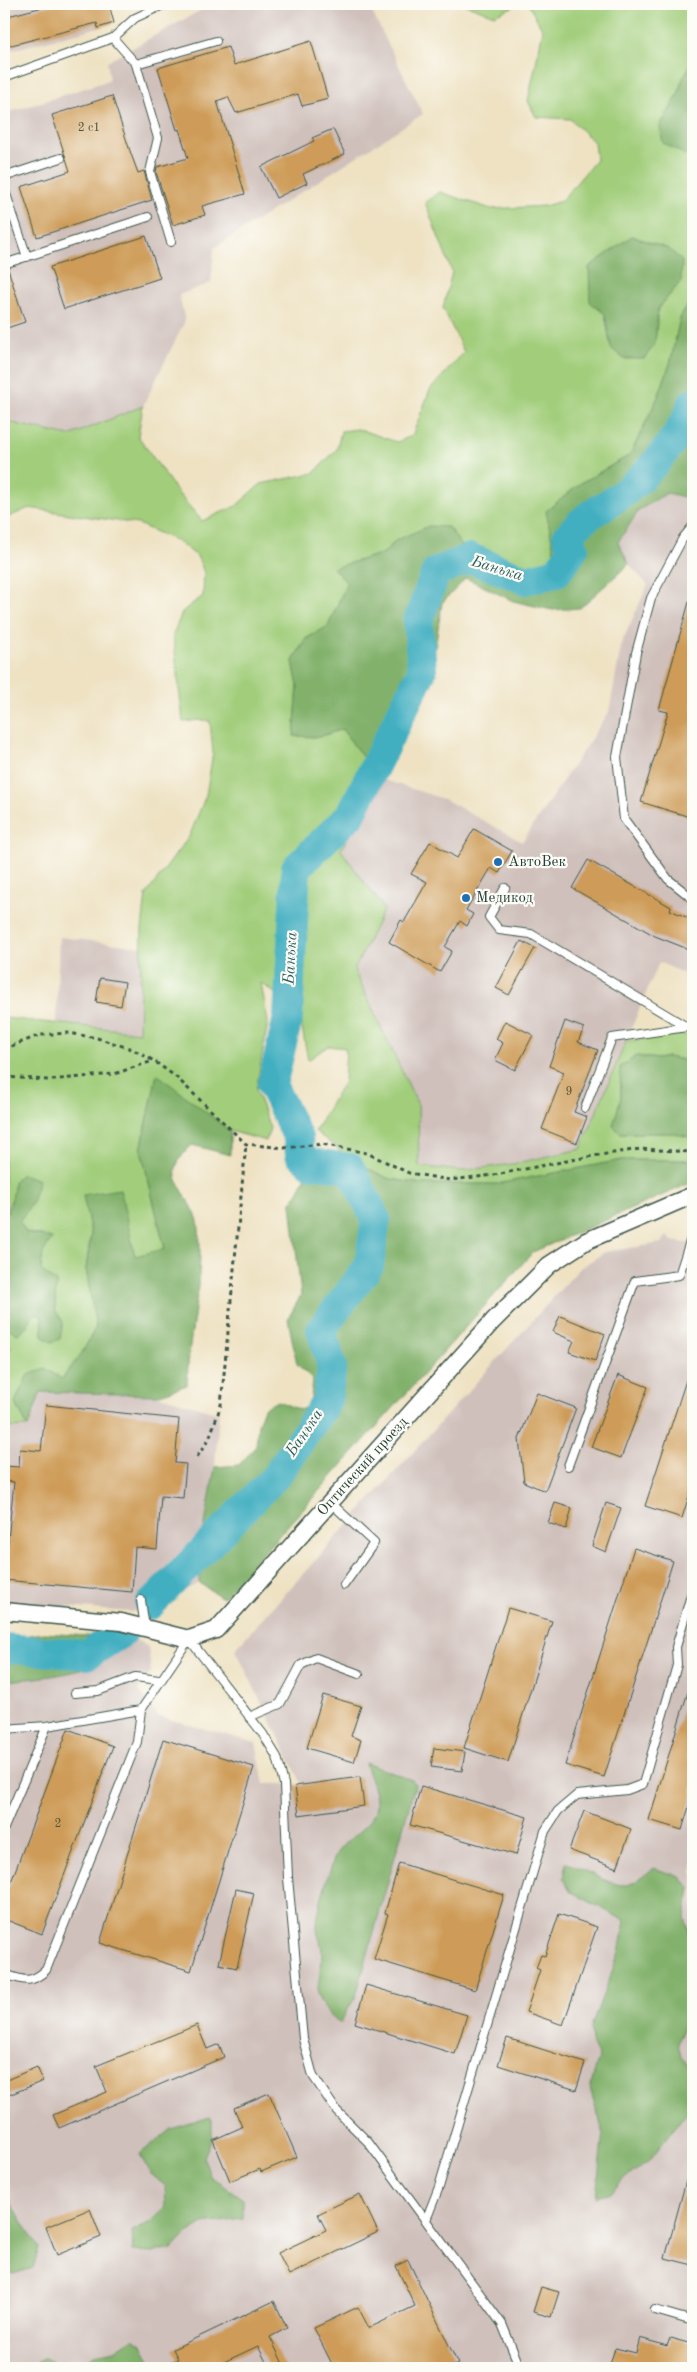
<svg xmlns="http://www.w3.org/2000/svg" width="697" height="2372" font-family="'Old Standard TT',serif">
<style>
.industrial{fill:#cfc0bb}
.green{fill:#a2ce7b;stroke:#608658;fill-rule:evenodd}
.forest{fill:#81b16b;stroke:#507750}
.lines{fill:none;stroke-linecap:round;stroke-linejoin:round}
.river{stroke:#43afc1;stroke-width:30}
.building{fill:#ce9c58}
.lane-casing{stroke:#3e5649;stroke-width:10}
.street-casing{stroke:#3e5649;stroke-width:19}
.path{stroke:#3e5649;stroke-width:3;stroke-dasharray:4 4;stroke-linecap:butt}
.lane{stroke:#fff;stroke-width:8}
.street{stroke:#fff;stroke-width:16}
.poi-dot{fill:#1f6fb2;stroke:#fdfcf7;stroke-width:2}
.labels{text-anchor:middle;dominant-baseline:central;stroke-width:4.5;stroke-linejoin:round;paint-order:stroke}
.number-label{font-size:12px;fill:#4b553d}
.poi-label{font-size:15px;fill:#1f3d34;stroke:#fdfcf7;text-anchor:start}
.street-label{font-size:15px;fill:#1f3d34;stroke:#fdfcf7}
.water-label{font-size:16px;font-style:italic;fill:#2a5f5e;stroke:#fdfcf7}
</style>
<rect width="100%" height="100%" fill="#fdfcf7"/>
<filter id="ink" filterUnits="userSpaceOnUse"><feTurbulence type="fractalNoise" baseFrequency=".02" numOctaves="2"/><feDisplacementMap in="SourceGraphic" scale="10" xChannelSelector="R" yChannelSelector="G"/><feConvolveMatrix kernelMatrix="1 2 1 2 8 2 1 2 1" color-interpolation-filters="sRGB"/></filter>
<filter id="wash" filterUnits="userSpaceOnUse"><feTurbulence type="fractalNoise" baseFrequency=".0096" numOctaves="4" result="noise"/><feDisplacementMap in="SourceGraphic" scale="20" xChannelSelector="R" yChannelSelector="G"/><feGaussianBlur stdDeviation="1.12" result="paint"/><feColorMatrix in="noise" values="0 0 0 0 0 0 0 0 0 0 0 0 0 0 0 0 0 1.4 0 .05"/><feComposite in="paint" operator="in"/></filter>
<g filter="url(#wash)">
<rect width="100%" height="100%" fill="#eee2c3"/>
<path class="industrial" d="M4 4H109L114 23 4 52Z
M212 4 369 6 423 114 214 248 211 283 179 295 185 321 143 406 69 436 4 421V114L110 80 107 62Z
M667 493 693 499V978L659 962 581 1149 513 1164 459 1171 419 1166 418 1105 354 970 384 909 341 850 378 778 446 800 522 842 609 712 622 642 648 585 629 564 618 542 639 510Z
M59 937 142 947 139 1032 56 1023Z
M667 1236 672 1241 693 1244V2368H4V1648L87 1655 123 1632 148 1647 151 1672 139 1690 157 1716 256 1743 264 1784H302L235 1649 580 1268 605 1252 661 1243Z
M41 1392 157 1395 219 1413 215 1467 200 1553 199 1583 155 1606 131 1612 4 1602V1436L6 1429 28 1427Z"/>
<path class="green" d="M464 4H519L494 15Z
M528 4H693L692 62 683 78 678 95 660 126 687 156 693 157V299L681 314 670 364 658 397 630 455 581 483 555 556 541 566 505 567 461 545 448 527 397 540 384 553 334 568 347 583 328 627 305 639 293 661 298 686 294 736 319 737 342 729 378 778 341 850 384 909 354 970 418 1105 419 1166 460 1171 513 1164 581 1149 626 1041 681 1034 693 1036V1062L668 1057 658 1059 637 1056 620 1067 621 1097 614 1126 621 1133H673L693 1138V1160H622L497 1184H422L390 1179 357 1164 315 1131 344 1081 346 1048 328 1046 308 1060 299 1011 261 983 268 1022 256 1090 270 1128 266 1141 230 1131 157 1075 141 1150 165 1249 136 1256 84 1195 91 1234 86 1269 96 1327 82 1353 62 1379 15 1402 28 1427 4 1428V1351L12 1347 4 1340V1325L18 1334 27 1326 33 1313 42 1316 43 1337 63 1322 55 1310 56 1282 41 1271 42 1235 27 1233 19 1221 32 1203 14 1197 9 1203 4 1218V1018L139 1032 142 929 146 895 190 835 206 795 213 753 210 721 199 720 183 722 173 634 183 611 203 596 204 572 197 556 177 541 138 524 29 508 4 519V421L69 436 143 406 138 436 178 493 202 521 236 506 261 484 314 473 337 449 341 431 358 429 397 442 412 436 430 390 464 352 443 308 452 272 425 202 440 192 491 209 545 206 561 201 596 160 594 142 570 119 536 117 528 101 543 30ZM632 236 669 249 681 281 658 309 655 344 611 348 605 314 589 267Z"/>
<path class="forest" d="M693 36V157L687 156 663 143 660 126 678 95 683 78 692 62Z
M632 236 669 249 682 261 681 281 658 309 655 344 644 359H624L611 348 605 314 590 302 589 267Z
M693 299V499L667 493 639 510 618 542 629 564 580 608 552 610 513 601 466 578 442 603 433 660 412 717 378 778 342 729 319 737 294 736 298 686 293 661 306 639 328 626 347 583 333 568 384 553 396 540 429 526 448 527 461 545 505 567 541 566 555 556 546 511 581 483 630 455 658 397 670 364 681 314Z
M637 1056 658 1059 668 1057 693 1062V1138L673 1133H621L613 1126 621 1097 620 1067Z
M157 1074 230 1131V1155L192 1145C165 1171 176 1179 192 1207 194 1212 197 1216 198 1221 206 1276 188 1330 187 1385L157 1395 41 1392 28 1427 15 1402 27 1376 45 1368 62 1379 82 1353 96 1327 86 1269 91 1234 83 1195 120 1189 135 1256 165 1249 141 1150Z
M622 1160H693V1182L533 1252 223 1598 199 1583 200 1553 215 1467 239 1465 256 1446 258 1424 264 1408 278 1401 300 1410 310 1405 313 1380 297 1364 288 1319 301 1295 291 1204 309 1172 357 1164 390 1179 422 1184H497Z
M22 1174 39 1180 32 1203 19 1222 27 1233 52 1238 43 1253 41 1270 56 1282 55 1310 63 1322 60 1339 52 1342 43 1337 42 1316 34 1313 27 1326 17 1334 4 1325V1218C11 1206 14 1194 14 1181Z
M123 1632C115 1642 108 1654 98 1662 86 1674 22 1680 4 1681V1635L23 1636 44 1633 101 1637Z
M365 1763 412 1780 415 1785 356 1996 340 2023C305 1995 322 1989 322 1952 322 1945 318 1937 317 1930 316 1912 329 1869 337 1853 347 1836 376 1826 376 1803 376 1791 368 1775 365 1763Z
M566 1863C583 1867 614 1890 630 1884 638 1881 647 1873 654 1868L680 1877 690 1888 685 1917 693 1947V1995L678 2043 681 2057 693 2071V2109L683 2117 648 2162 620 2182 611 2193 596 2197 603 2132 590 2088 599 2057 592 2043 591 2027 619 1953 625 1921 570 1891 563 1878Z
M210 2117 212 2120V2139L204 2158 210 2176 243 2199V2219L203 2224 187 2234 173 2249 153 2253 133 2251 132 2231 151 2222 166 2207 165 2186 149 2172 140 2154 171 2129Z
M4 2197 8 2198 39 2248 33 2268 13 2274 4 2271Z
M133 2338 142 2345 152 2363 148 2368H81L95 2354 115 2350Z
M45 2358 60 2368H26L27 2367Z"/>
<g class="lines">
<path class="river" d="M150 1605 276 1476 327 1401 332 1366 321 1330 369 1266 376 1219 350 1168 310 1163 300 1154 298 1138 272 1085 288 1018 296 868 351 814 422 671 418 621 436 572 470 558 526 580 557 572 574 548 567 537C586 513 603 509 625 492 653 469 681 436 693 403
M4 1648 87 1655 123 1632"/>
</g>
<g id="blocks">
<path class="building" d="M55 4H109L114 23 98 28 97 23 4 47V17Z
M311 41 328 99 302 106 298 94 236 113 228 97 217 101 245 194 202 206 205 215 173 225 156 172 157 167 188 158 179 129 177 130 158 68 228 47 234 65Z
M112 96 130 151 138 173 144 171 152 200 37 237 21 187 70 171 52 115Z
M333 129 345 154 303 174 307 183 276 198 261 167 314 141 312 138Z
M146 236 160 278 64 309 50 267Z
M8 269 25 322 4 329V270Z
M689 602H693V818L641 802 668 712 659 710Z
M474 829 512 851 499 873 491 868 466 910 473 914 467 926 460 921 445 947 452 951 440 972 389 942 401 920 404 922 427 882 411 874 430 842 457 858Z
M588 860 671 907 670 910 693 920V951L655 936 572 888Z
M521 941 535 948 509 995 496 988Z
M100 978 125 982 121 1006 96 1002Z
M505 1021 533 1035 515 1070 495 1060 503 1043 496 1039Z
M565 1021 584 1028 578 1042 598 1050 574 1112 587 1117 577 1143 542 1129 564 1072 549 1066Z
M560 1316 605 1334 595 1361 569 1352 574 1341 553 1332Z
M691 1365 693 1366V1483L682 1518 645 1506Z
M618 1375 648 1387 621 1458 591 1447Z
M537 1393 576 1408 545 1491 524 1482 519 1439Z
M46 1405 179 1419 175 1463 186 1464 183 1498 161 1496 157 1549 135 1547 132 1592 4 1580 14 1482 4 1481V1466L19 1467 20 1449 41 1451Z
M555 1503 572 1508 566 1529 548 1523Z
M606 1503 621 1508 606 1552 592 1546Z
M634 1548 673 1561 604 1777 565 1765Z
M508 1608 552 1621 508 1762 464 1748Z
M690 1685H693V1793L682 1830 649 1820Z
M323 1695 361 1706 351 1736 361 1740 354 1762 307 1748Z
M68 1729 113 1746 42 1934 4 1919V1901Z
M163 1739 254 1767 191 1971 100 1943Z
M434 1748 465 1752 462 1771 431 1767Z
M360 1777 364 1806 299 1815 295 1786Z
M421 1786 527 1817 516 1855 410 1825Z
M584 1811 631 1829 617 1868 569 1850Z
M399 1863 504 1895 475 1990 374 1959 388 1914 385 1913Z
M236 1889 254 1893 237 1968 219 1964Z
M559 1914 597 1927 563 2025 526 2012 540 1970 536 1968 541 1955 545 1956Z
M366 1985 467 2015 455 2054 355 2023Z
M197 2025 207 2049 219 2044 224 2057 59 2128 53 2115 107 2092 96 2066Z
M507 2038 585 2063 576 2090 498 2065Z
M37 2067 43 2081 4 2097V2081Z
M269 2093 297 2157 261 2172 260 2169 230 2181 213 2140 242 2127 234 2108Z
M689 2170H693V2265L665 2258Z
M360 2194 378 2232 289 2275 278 2253 326 2230 318 2214Z
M90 2209 101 2237 57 2255 46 2227Z
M408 2260 458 2364 449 2368H334L314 2328 358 2307 369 2328 415 2306 396 2266Z
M541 2287 559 2292 551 2317 533 2312Z
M274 2301 287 2328 270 2337 285 2368H269L258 2346 211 2368H158L178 2359 173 2349Z
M640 2338 667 2346 670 2338 692 2344 690 2352H693V2368H609L615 2348 636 2353Z"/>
</g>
</g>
<g filter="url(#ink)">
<use href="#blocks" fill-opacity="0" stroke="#3e5649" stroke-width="1"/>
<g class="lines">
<defs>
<path id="lane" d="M113 38 135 18 165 4
M136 64 216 41
M4 77 113 38 136 64 158 138 150 172 171 242
M4 177 61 158
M4 188 27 257
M4 264 148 217
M693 526 683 538 651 598 636 653 617 757 624 819 668 879 693 899
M505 888 489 917 499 930 531 934 687 1027
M585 1108 612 1038 687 1027 693 1029
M568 1466 635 1281 679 1275 693 1232
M331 1503 374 1543 344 1585
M141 1600 145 1628
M75 1693 98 1691 135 1677 159 1680
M249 1717 280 1704 301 1665 316 1658 359 1674
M4 1729 47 1726 141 1710 189 1639 263 1734 277 1757 284 1784 288 1878 303 2039 313 2076 336 2110 368 2142 502 2324 520 2368
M4 1828 47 1726
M4 1974C23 1980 30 1985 46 1970L137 1742 141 1710
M426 2220 439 2187 545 1831 558 1811 577 1795 627 1790 643 1784 677 1665 676 1647 693 1588
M655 2310 693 2321"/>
<path id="street" d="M4 1611 121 1622 189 1639 216 1630 493 1321 549 1265 586 1241 693 1195"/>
</defs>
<use href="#lane" class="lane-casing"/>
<use href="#street" class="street-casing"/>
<path class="path" d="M4 1049 40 1035 69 1033 97 1038 132 1049 154 1061 176 1077 246 1144 284 1148 322 1144 367 1153 409 1173 450 1180 494 1175 593 1156 640 1149 693 1152
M4 1077 49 1080 114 1074 153 1061
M197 1457 209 1439 221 1405 246 1144"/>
<use href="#lane" class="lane"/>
<use href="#street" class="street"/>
</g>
</g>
<g class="poi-dot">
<circle cx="498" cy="862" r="5"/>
<circle cx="466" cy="898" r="5"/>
</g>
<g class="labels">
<g class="number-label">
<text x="89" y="128">2 с1</text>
<text x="569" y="1092">9</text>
<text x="58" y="1824">2</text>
</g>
<g class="poi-label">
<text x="508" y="862">АвтоВек</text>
<text x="476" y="898">Медикод</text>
</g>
<g class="street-label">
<text transform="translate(363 1467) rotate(-48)">Оптический проезд</text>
</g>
<g class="water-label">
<text transform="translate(497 569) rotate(17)">Банька</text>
<text transform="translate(291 958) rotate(-87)">Банька</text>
<text transform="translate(305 1433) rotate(-56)">Банька</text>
</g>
</g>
<rect width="697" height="2372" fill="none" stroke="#fdfcf7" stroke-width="20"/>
</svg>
